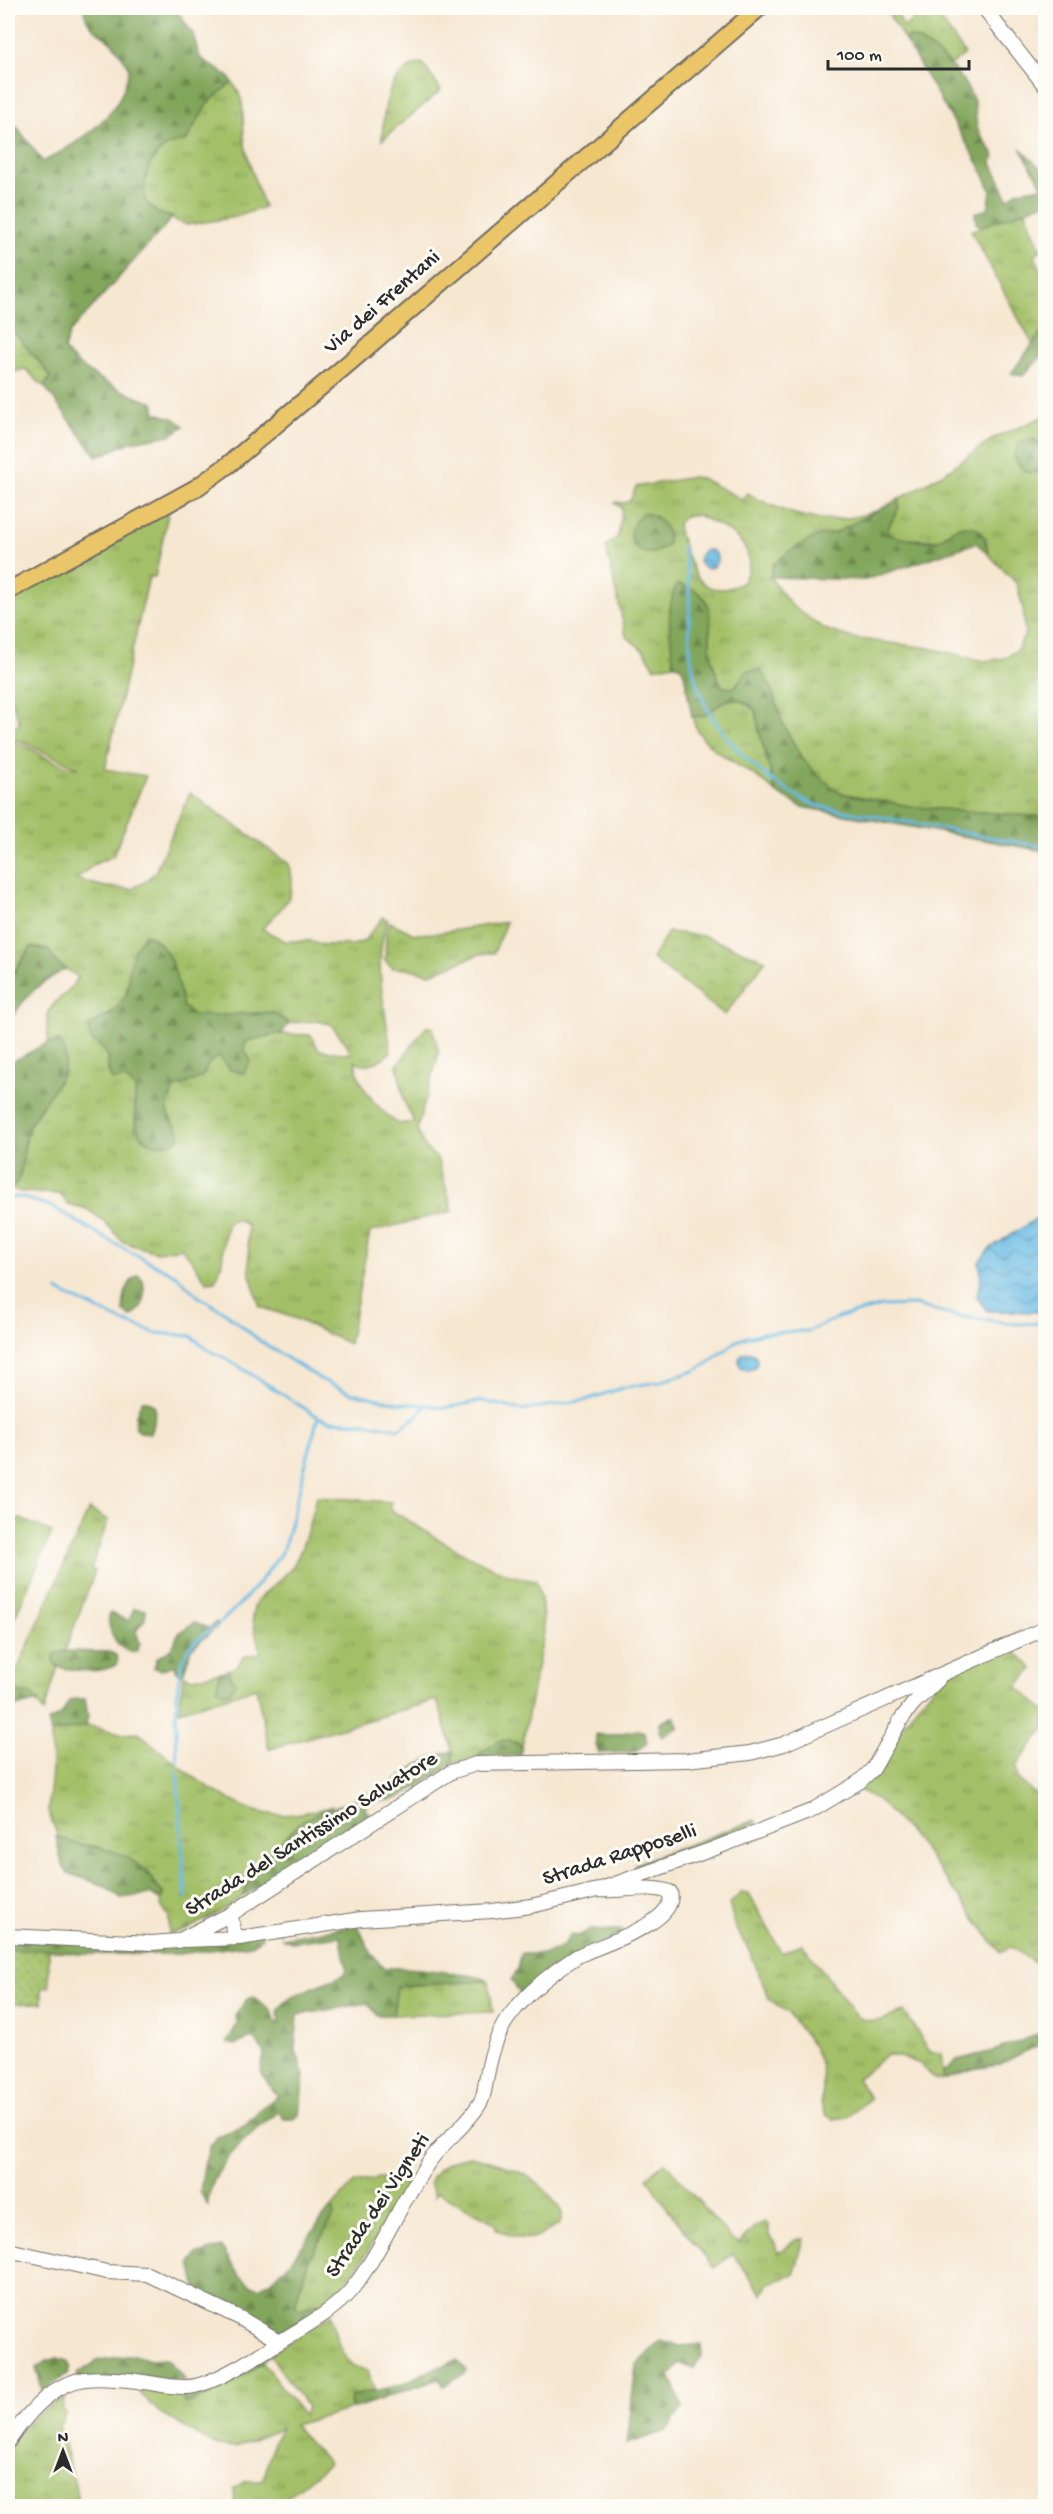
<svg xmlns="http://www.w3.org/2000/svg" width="1053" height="2514" font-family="'Gochi Hand',sans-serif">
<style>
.grass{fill:url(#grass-tufts);stroke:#677649;stroke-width:1.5;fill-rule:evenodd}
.forest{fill:url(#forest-firs);stroke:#566844;stroke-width:1.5}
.garden{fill:url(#garden-dots);stroke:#677649;stroke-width:1.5}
.water{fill:url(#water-waves);stroke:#4a7388;stroke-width:1.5}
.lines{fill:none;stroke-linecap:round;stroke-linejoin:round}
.stream{stroke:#69bbe4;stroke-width:3}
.minor-casing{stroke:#726d65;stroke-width:16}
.major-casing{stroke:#726d65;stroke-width:20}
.minor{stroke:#fff;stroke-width:14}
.major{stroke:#ebc669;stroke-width:16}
.labels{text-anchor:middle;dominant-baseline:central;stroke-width:6;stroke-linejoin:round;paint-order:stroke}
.street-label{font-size:22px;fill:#2b2b2b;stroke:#fdfcf7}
</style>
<defs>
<pattern id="grass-tufts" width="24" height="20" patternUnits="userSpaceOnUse" patternTransform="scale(1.5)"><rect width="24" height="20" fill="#a3c067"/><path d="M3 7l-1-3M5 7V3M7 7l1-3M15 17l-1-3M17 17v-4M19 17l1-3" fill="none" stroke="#859c55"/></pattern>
<pattern id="forest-firs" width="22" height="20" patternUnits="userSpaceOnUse" patternTransform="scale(1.5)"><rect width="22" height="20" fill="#82a65c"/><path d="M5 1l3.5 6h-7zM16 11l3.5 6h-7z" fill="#6b874c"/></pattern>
<pattern id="garden-dots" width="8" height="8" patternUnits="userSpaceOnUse" patternTransform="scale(1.5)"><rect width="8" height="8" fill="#a3c067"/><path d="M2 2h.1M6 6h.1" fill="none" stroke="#859c55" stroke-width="1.8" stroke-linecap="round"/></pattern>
<pattern id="water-waves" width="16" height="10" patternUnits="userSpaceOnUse" patternTransform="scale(1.5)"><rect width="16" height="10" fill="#69bbe4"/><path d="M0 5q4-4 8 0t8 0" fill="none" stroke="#5798b9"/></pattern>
</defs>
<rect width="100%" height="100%" fill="#fdfcf7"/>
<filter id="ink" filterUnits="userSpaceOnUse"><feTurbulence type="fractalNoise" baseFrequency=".0167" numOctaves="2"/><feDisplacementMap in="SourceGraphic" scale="12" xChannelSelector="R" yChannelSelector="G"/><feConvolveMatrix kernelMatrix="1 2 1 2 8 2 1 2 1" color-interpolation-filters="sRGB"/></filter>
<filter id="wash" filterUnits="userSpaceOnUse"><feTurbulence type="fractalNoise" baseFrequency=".008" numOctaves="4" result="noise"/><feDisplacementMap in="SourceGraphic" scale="24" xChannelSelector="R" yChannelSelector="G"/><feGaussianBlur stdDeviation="1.35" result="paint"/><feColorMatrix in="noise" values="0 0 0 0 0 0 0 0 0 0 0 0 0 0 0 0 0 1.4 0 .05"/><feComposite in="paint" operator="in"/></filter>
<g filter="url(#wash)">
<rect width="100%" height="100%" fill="#f6e7d1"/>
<path class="grass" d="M885 8H894L904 27 928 8H933L965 54 951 65C947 60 944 59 939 56 927 49 920 35 904 39Z
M422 63 441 90 382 140C384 107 386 72 422 63Z
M232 82C248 101 241 122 245 144 249 166 257 186 264 207L236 217 187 225 158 213 145 201C143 181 147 157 167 146 172 143 181 142 186 141L207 104Z
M1025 209 1041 250 1034 254 1045 280V328L1033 345 971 231Z
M8 325 46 370 50 378 44 386C36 382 33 374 25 369L8 373Z
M1045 416V453L1043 447 1035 473 1045 466V817L915 807 840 793 816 774 802 758 783 724 771 687 747 671 734 688 722 687C719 679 714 669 712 660 705 627 723 590 676 585L670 614 674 664 655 668 645 652 626 636 606 547 618 536 622 509 615 502 624 503 630 501 636 487 692 477 701 478 743 500 747 493C788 516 828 529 874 511 862 519 850 527 837 532 811 541 779 548 770 577L792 606 825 629 852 638 929 648 985 661 1005 658 1017 650 1025 634 1023 608 1017 584 988 554 986 537 954 529 939 540 902 539 887 534C889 520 900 514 899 499L944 473 994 438ZM697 515C726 528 765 546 742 583 697 605 691 564 678 530V523L686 516Z
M169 509 155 577H149L105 769 146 776 113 856 95 864 76 879 105 887 132 889 144 882 155 872 190 793 289 864C299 898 283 906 262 929L285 941H312L323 945H353L364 941 383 917 388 920C371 960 386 1011 391 1052 381 1061 367 1069 355 1061 358 1087 378 1109 398 1124L414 1122 404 1101 397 1065 426 1027H432L439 1053 417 1129 426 1149 437 1158 453 1211 370 1232 349 1344 294 1318 260 1307 250 1275 247 1225 238 1220 229 1221C219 1241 228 1257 215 1281L207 1282C197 1270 193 1259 181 1248L157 1252 132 1245 122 1241 105 1222 87 1209 68 1204 60 1194 23 1192 11 1189 17 1183 29 1127 63 1073 65 1062 59 1041 49 1042C41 995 60 1009 78 977L57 963 48 950 31 947 8 980V742C33 744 53 767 79 768L20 741 8 740V728L20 724 8 691V603L17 593ZM153 938 162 946 183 1007 194 1015 213 1016 272 1012 289 1023 317 1021 330 1024 346 1043 351 1054 319 1050 311 1035 278 1034 247 1041 230 1070 219 1055 209 1063 202 1077 175 1088C165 1107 163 1113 179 1130H135V1088L126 1079 108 1073 107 1057 101 1047 97 1020C134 1005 126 983 134 950Z
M726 700H740L756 711 759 731 776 793C750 764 703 758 692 717L704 716Z
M390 922 414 934 438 933 506 922 494 953 480 954 430 974 410 969 393 968 385 961 386 934Z
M668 932 704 936 766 960 725 1015 652 959Z
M316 1497 391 1502V1510C423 1530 501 1580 536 1580L541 1598 544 1632 522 1746 515 1742 479 1757 453 1764V1751L437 1700 269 1749 256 1688 179 1711 183 1675 193 1678 220 1672 218 1677 235 1683 228 1670 237 1666 243 1657 261 1653C258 1641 250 1619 254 1607 258 1595 283 1580 292 1567 305 1547 310 1519 316 1497Z
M89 1509 108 1520 91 1569 95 1571 65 1651 55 1654 53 1661 58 1667 44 1712 31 1694 14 1692 12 1681Z
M8 1519H21L52 1532 8 1633Z
M1009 1645 1033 1669 1017 1686 1045 1711V1728L1016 1766 1018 1779 1036 1795 1045 1798V1970L1011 1947 1000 1952 919 1843 877 1799 856 1789 916 1707 944 1676Z
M86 1726 97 1727 120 1734 139 1733C172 1761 233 1814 278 1815 297 1815 314 1811 333 1806L303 1820 270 1852 248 1881 242 1897 218 1913 186 1930 169 1934V1917L161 1906 163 1893 144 1868 95 1846 76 1844 58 1837 48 1811 52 1771 51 1733Z
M742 1892 749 1894 782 1953 802 1944 858 2017C875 2026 887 2018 904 2011L930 2052 941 2053 944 2079C929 2082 930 2073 921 2065 913 2059 897 2057 887 2054L857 2079 870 2098 848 2117 834 2119 826 2115 821 2104 823 2089 821 2066 813 2046 788 2013 769 1999 751 1954 737 1931 729 1904Z
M489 1981 493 2012 393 2015 397 1986Z
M471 2156C512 2167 540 2174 562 2213L560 2223C535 2242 523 2243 496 2229L495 2223 437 2192 434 2197 430 2181C437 2165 455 2158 471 2156Z
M665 2162 732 2240 739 2243 755 2226 766 2222 769 2224V2236L774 2241 778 2253C791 2248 787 2239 804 2239L794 2275 769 2283 763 2295 733 2254 714 2268 667 2208 647 2177Z
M379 2178 399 2179 408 2184C380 2227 362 2272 323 2306L316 2304 299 2309 295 2305 308 2261 334 2215 332 2207 354 2183Z
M331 2314C334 2331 338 2350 351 2364 355 2368 363 2368 368 2372L374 2388 373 2392 352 2396 350 2404 352 2409 293 2425 329 2464 279 2503V2506H235L234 2489 246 2481H261L264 2477 273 2442 281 2428 236 2447 217 2446 160 2413 133 2386 204 2398 263 2363 304 2416 307 2407 270 2355Z
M65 2398 62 2408 66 2413 59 2427 81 2506H8C8 2490 6 2472 8 2455 10 2431 45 2408 65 2398Z"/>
<path class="forest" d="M84 8H175L193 34 200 58 228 76 232 82 207 104 186 141C181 142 172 143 167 146 147 157 143 181 145 201L158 213 173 217 70 332 64 349C81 373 126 394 154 403L156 413 173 418 184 426 171 435 131 442 97 457 44 386 50 378 46 370 8 325V119L18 128 43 162C82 140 123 116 129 68 124 60 119 50 113 44 100 30 86 30 84 8Z
M911 37C935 47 963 74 973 99 977 108 974 121 979 131 982 140 990 146 994 155L992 163 1008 199 1017 191 1043 187 1020 148 1045 172V203L981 227 976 223 975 213 988 209 991 191 980 166 904 39Z
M1045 328V353L1023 376 1011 373Z
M1032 439C1044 446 1046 453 1045 466 1028 477 1021 474 1014 455L1020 442Z
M899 499C901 514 888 520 887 534 899 538 927 544 939 540 945 538 949 531 954 529 978 519 985 534 988 554L976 543 865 580 770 577 773 565 789 551 815 537 837 532Z
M643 512C660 517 669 526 668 544 643 569 614 538 643 512Z
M677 584C725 594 704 625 712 660 714 669 719 679 722 687L734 688 747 671 761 670 771 687 783 724 802 758 816 774 840 793 915 807 1045 817V851L802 807 776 793 759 731 756 711 750 705 740 700H726L704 716 692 717 684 673 681 667 674 664C670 638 665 608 677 584Z
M145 934C174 947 177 979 183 1007L194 1015 213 1016 272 1012 289 1023 282 1033 247 1041 244 1049 251 1061 243 1073 231 1070 219 1056 209 1063 202 1077 175 1088C156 1123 176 1112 180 1138 174 1144 166 1145 157 1144 128 1140 137 1110 135 1088L126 1079 112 1080C107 1072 110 1065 107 1056 104 1048 96 1043 90 1038L88 1026 112 1014 128 992 129 970 134 950Z
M31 947 48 950 57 963 65 969C36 986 24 995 8 1026V980L17 969Z
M59 1041C81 1072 39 1101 28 1127 21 1144 27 1184 8 1189V1054L12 1062 49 1042Z
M138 1275 143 1281C146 1297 145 1308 131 1317L123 1311C124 1296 125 1284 138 1275Z
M142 1400 151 1402 155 1407 154 1424 150 1433 140 1432 135 1428 136 1415Z
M134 1608 146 1610 145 1619 136 1631 140 1644 136 1652C120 1656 104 1627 110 1613L129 1621Z
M194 1622 209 1628 216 1622 219 1625 191 1649 183 1675 176 1670 175 1665 160 1670 154 1668 157 1658 172 1649 178 1634Z
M65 1651 109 1652 116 1655 118 1660 116 1665C99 1674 76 1671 58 1667L53 1661 55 1654Z
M228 1670 235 1683 230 1692 223 1693 217 1688 220 1672Z
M14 1692 31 1694 38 1701 8 1709Z
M76 1699H85L88 1715 86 1726 51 1733 48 1722 61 1715 69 1701Z
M674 1716 679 1727 662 1737 659 1732 660 1723Z
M638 1730 645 1732 647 1743 635 1752 599 1753 596 1745V1734L606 1736Z
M500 1740H509L522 1746 520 1755 479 1757 480 1753Z
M453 1751V1764C443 1770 404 1797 395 1799 381 1803 377 1797 364 1808L369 1814 242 1897 254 1871 303 1820 389 1785 417 1765 438 1755Z
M755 1820 758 1829 635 1871V1864Z
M56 1837C64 1838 71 1843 78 1844 128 1853 131 1854 163 1893L160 1900 150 1894 121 1898 105 1886 68 1873 62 1865Z
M358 1925C365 1941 370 1956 385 1968 402 1967 479 1973 489 1981L397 1986 393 2015H377L368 2003 298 2015 295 2048 304 2075 299 2115 293 2119H284L279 2112C250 2132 208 2169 208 2206L200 2192 204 2165 210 2146 217 2137 244 2126 261 2108 278 2096 262 2076 261 2069 264 2054 256 2040 251 2037 236 2045 227 2043 237 2024 236 2015 247 1999 254 1997 270 2010 278 2025 280 2020 278 2014C281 1994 327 1983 344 1975L347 1969 340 1936 292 1942 282 1938Z
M262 1928V1938L251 1945 177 1954H78L49 1950H8V1940L137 1944Z
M591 1929C601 1933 611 1928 623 1931L524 1998 511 1980 518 1969 521 1954H545L563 1946 571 1935 579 1936Z
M1045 2032V2042L998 2065 973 2069 944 2079 943 2072 957 2060 993 2051Z
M332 2207 334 2215 308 2261 295 2305 300 2309 316 2304 323 2306 283 2334 204 2297 196 2286 191 2263 196 2255 222 2247C232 2265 239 2281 259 2288 286 2277 311 2230 332 2207Z
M660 2341 681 2346 701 2344 702 2355 693 2369 679 2363 670 2375 683 2407 666 2431 627 2444 636 2365Z
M134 2355 150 2360 167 2359 186 2381 76 2378 78 2373 99 2360Z
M270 2355C255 2371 205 2401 184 2403L181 2395 201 2389Z
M57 2358 67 2361 70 2366 68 2373 43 2392 36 2368 45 2362Z
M457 2360 466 2370 465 2374 444 2386 439 2379 352 2409 350 2400 352 2396 400 2385 424 2373Z"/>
<path class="garden" d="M8 1950H49V1987H42V2003L8 2004Z"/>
<path class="water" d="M699 559a9 9 0 1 1 18 0a9 9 0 1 1-18 0Z
M1045 1213V1312L987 1311 977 1297 981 1275 979 1262 990 1248Z
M739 1361a9 9 0 1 1 18 0a9 9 0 1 1-18 0Z"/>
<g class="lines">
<path class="stream" d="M682 547C697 592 682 638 696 682 712 733 764 783 813 804 831 811 860 813 880 817 935 827 990 838 1046 847
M8 1198 20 1197 51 1206 117 1245 177 1276 199 1297 226 1313 260 1341 322 1380 351 1393 399 1403 426 1405
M58 1291 122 1321 156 1333 191 1336 208 1350 229 1360 318 1417 330 1421 366 1423 399 1429 417 1416 426 1405 444 1408 482 1401 521 1410 586 1400 625 1387 659 1382 694 1371 707 1364 737 1341 747 1337 763 1333 808 1331 840 1317 883 1306 915 1305 957 1316 987 1320 1018 1324 1046 1323
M177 1762C176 1734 173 1671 189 1648 196 1638 212 1630 221 1622 244 1601 268 1574 284 1548L318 1417
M177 1770 186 1898"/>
</g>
</g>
<g filter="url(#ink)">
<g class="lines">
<defs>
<path id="minor" d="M984 8 1046 87
M231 1914 233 1931 240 1938 361 1919 492 1911 531 1906 598 1890 713 1849 811 1811 859 1782 873 1769 902 1718 913 1704 938 1680
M8 1936 152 1943 178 1941 231 1914 451 1772 476 1764 687 1760 750 1753 784 1744 1046 1628
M185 1940 240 1938
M8 2250 107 2272 147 2274 240 2318 272 2337 277 2343
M8 2442C25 2416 52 2383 85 2379 102 2377 120 2379 137 2381 153 2383 171 2388 188 2387 217 2385 272 2346 299 2330 317 2319 337 2307 351 2290 382 2252 401 2199 431 2159 446 2139 468 2124 480 2103 485 2096 485 2084 487 2075 492 2050 498 2028 516 2008 533 1988 554 1971 576 1957 597 1945 679 1924 670 1892 647 1884 622 1892 598 1890"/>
<path id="major" d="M8 591 196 488 228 465 350 362 759 8"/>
</defs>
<use href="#minor" class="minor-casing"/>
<use href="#major" class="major-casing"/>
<use href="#minor" class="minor"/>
<use href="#major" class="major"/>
</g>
</g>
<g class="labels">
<g class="street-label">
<text transform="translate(383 303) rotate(-41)">Via dei Frentani</text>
<text transform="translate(312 1835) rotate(-32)">Strada del Santissimo Salvatore</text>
<text transform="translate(620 1856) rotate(-18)">Strada Rapposelli</text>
<text transform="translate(379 2206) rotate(-56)">Strada dei Vigneti</text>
</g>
</g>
<rect width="1053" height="2514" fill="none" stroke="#fdfcf7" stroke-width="30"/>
<g transform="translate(63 2451)" stroke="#fdfcf7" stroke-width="4.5" paint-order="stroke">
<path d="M0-4.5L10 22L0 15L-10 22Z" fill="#2b2b2b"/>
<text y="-9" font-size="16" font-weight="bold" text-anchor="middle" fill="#2b2b2b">N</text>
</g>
<path d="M828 60v9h141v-9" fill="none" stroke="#2b2b2b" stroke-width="3"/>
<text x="837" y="60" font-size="18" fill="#2b2b2b" stroke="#fdfcf7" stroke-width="4.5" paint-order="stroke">100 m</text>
</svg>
